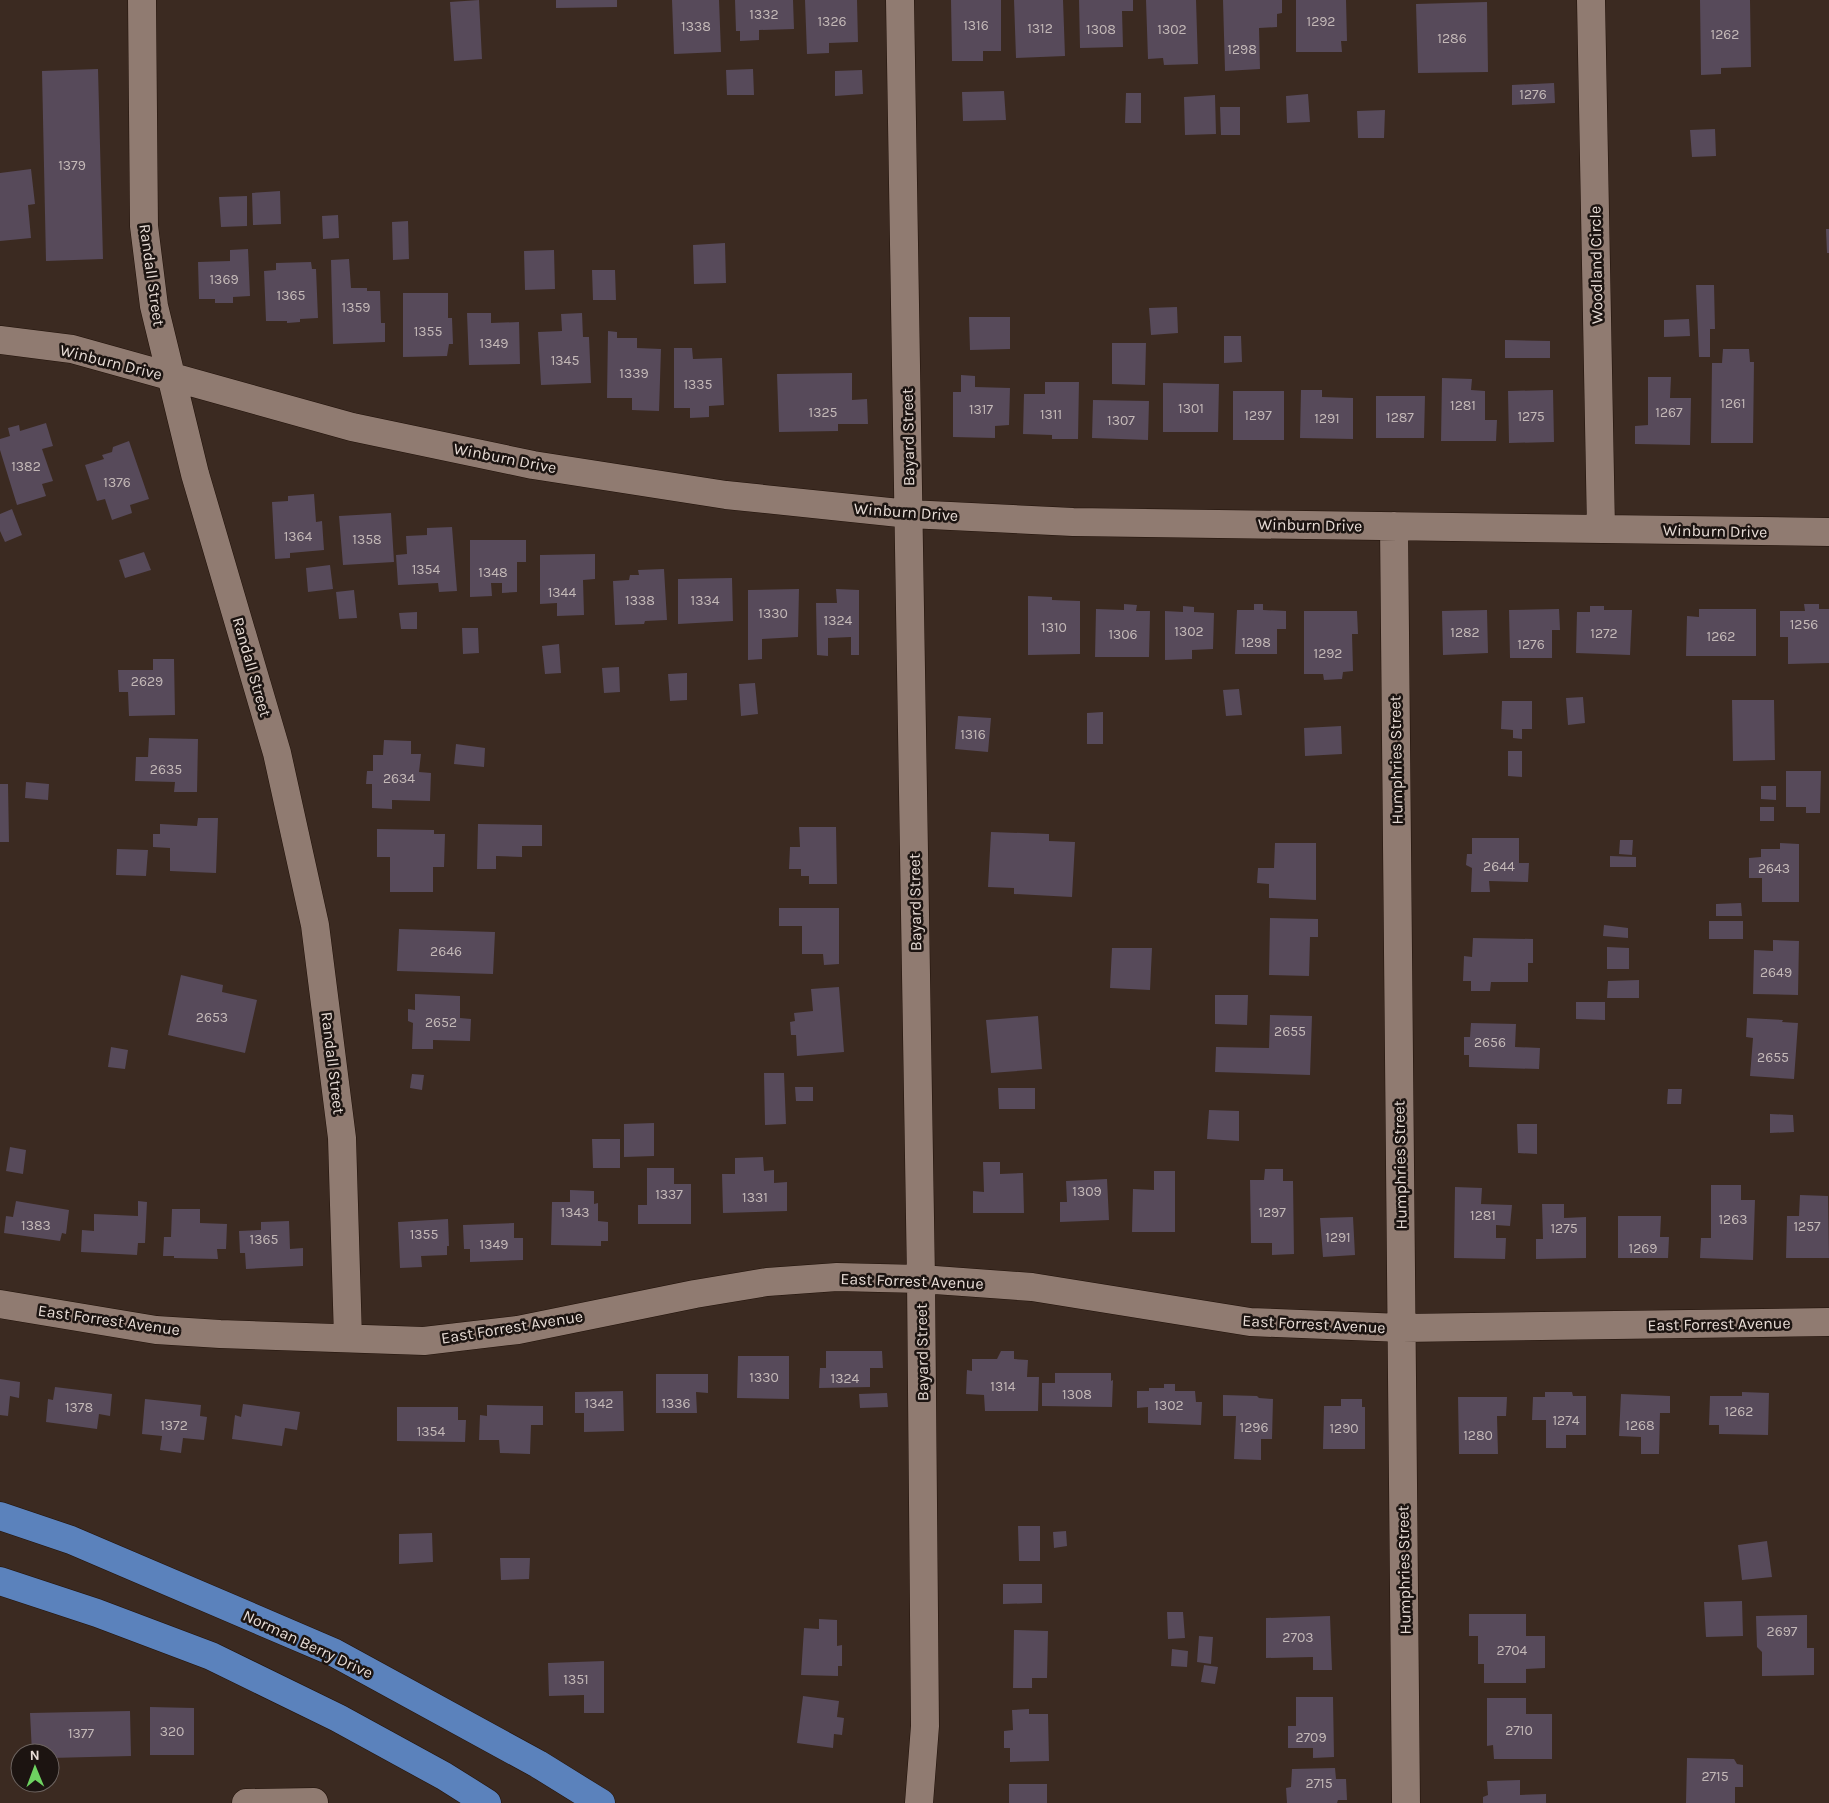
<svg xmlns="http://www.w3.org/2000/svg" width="1829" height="1803" font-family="Karla,sans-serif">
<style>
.building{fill:#574a5a}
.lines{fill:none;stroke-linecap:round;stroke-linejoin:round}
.minor-casing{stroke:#21120a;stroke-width:29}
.major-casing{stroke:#21120a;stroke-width:29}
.minor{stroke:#907b71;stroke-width:28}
.major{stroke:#5b82bc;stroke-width:28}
.labels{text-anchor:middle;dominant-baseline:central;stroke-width:5;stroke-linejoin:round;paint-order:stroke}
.number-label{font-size:14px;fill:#c3b8b7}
.street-label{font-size:16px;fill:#e7dcd6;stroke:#1c1411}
</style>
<rect width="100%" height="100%" fill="#3b2a21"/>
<path class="building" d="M479 0 482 59 454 61 450 2Z
M556 0H617V7L556 8Z
M672 0H719L721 52 674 54Z
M735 0H793L794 29 759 30V40L740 41V31H736Z
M805 0H857L858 42 829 43V53L807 54Z
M951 0H1001V51H983V61H952Z
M1014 0H1063L1065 56 1016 58Z
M1079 0H1133V11H1122L1123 47 1080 48Z
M1146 0H1196L1198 64 1164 65 1163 58 1148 59Z
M1223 0H1282V13L1277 14V27L1259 28 1260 69 1225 71Z
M1296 0H1346L1347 41H1341L1342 52H1296Z
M1700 0H1750L1751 67 1721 68V74L1701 75Z
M1487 2 1488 72 1418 73 1416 4Z
M98 69 103 259 46 261 42 71Z
M753 69 754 95H727L726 70Z
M862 70 863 94 835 96V71Z
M1554 83 1555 103 1512 105V85Z
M1004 91 1006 120 963 121 962 92Z
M1126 93H1141V123H1125Z
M1308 94 1310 122 1287 123 1286 96Z
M1215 95 1216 134 1185 135 1184 97Z
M1220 107H1240V135H1221Z
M1385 110 1384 138H1358L1357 111Z
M1715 129 1716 156 1692 157 1690 130Z
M31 169 35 204 28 205 31 238 0 241V173Z
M280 191 281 224 253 225 252 193Z
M247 196V226L221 227 219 197Z
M338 215 339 238 323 239 322 216Z
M408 221 409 259 393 260 392 222Z
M1826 229H1829V253H1827Z
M725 243 726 283 694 284 693 245Z
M248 249 250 296 233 297V303H215V299H199L198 262 230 261V250Z
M554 250 555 289 525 290 524 251Z
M349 259 351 288H367V291H380L381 323H385V342L333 344 331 260Z
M311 262 312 269H316L318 318 300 319V322L287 323V321H266L264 271 276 270V263Z
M592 270H615L616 300H593Z
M1696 285H1714L1715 329H1710V357H1699Z
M403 293H448V318H452L453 344H449L447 356 403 357Z
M1177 307 1178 333 1151 335 1149 308Z
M467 313H491V323L519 322 520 364 469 365Z
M582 313 583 337H589L591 383 541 385 538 332 562 331 561 314Z
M969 317H1010V349L970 350Z
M1689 319 1690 336 1664 337V320Z
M608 331 617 332V338H637V348L661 349 659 411 632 410V398H607Z
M1224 336H1241L1242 362 1224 363Z
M1505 340 1550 341V358H1505Z
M1112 343H1146L1145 385 1112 384Z
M674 348H692L693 359 722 358 724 405 709 406V417L690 418V408H674Z
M1723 349H1749L1750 362H1754L1753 443H1711L1712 363H1722Z
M852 373V400L867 399 868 424H838V431L779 432 777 374Z
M961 375 975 376V387L1010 388 1009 425 995 426V438L953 437V392H961Z
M1648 377H1671L1670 398H1691L1690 445 1635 444V426L1648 425Z
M1442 378 1472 379 1471 390 1485 391V420H1497L1496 441H1441Z
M1045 382H1079L1078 439H1052V435L1023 434 1024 394H1045Z
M1163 383 1219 384 1218 432H1163Z
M1301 390H1322V397L1353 398V439L1300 438Z
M1553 390 1554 442 1509 443 1508 391Z
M1233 391H1284V440H1233Z
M1376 396H1425L1424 438H1376Z
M1093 400 1149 401 1148 440 1092 438Z
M46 423 53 446 42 449 53 481 42 484 46 496 17 505 0 450V439L10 436 8 428 19 425 20 431Z
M129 441 149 499 130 505 132 513 112 520 105 499 97 501 85 465 104 459 102 455 112 452 113 447Z
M314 494 316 522 322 521 324 550 290 553V558L275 559 272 502 288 501V496Z
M12 509 22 535 5 542 0 531V514Z
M391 513 394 562 343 565 339 516Z
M452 527 457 591 439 592 438 583 398 585 396 555 407 554 406 536 427 535V528Z
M470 540H526V562H517V592L502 593V583H491L492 596 470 597Z
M144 552 151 570 125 578 119 560Z
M595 554V579L583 580 584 615 557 616V603L540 604V555Z
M330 565 333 589 308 592 306 568Z
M664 569 667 620 645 621 644 624 615 625 613 581 629 580 630 575H639L638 570Z
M732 578 733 621 678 624V579Z
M799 589 798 637 762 639V659L748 660V590Z
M836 589 859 590V655H851V637L828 638V656L817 655 816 603H837Z
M354 590 357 618 339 619 336 592Z
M1028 596 1052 597V600L1080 601V654L1028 655Z
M1124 604 1137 605 1136 611H1150L1149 657H1095L1096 609 1124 610Z
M1254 604H1263V610L1286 611V629H1277V654H1235L1237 610H1254Z
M1804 604H1819V609H1829V663L1788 664V637H1780V611H1805Z
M1183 606 1194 607V612L1214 613 1213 649 1192 650V659L1165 660V611L1183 612Z
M1590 606H1604V610H1632L1630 655 1576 653 1577 612H1590Z
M1559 609 1560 630H1552V658H1510L1509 610Z
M1699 609H1756V656H1686L1687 616 1699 617Z
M1487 610 1488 653 1443 655 1442 611Z
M1304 611H1357L1358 634H1352L1353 671 1343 672 1342 679 1324 680 1323 674H1304Z
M417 612V629H401L399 613Z
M462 628H478L479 653 463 654Z
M559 644 561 673 545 674 542 646Z
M153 659H174L175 715 129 716 128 692H119L118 670H153Z
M619 667 620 692 604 693 602 668Z
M687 673V700L670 701 668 674Z
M755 683 758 714 741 716 739 684Z
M1239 689 1242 715 1226 716 1223 690Z
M1583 697 1585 723 1568 725 1566 698Z
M1732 700H1774L1775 760 1733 761Z
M1502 701H1532V729H1522V739L1513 738V730L1501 729Z
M1103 712V744H1087V713Z
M958 716 991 718 988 752 955 749Z
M1341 726 1342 754 1305 756 1304 728Z
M149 738 198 739 197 792H174L175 782 135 781 136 757H148Z
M384 740 411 741V754H421L419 772 431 773 430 801 392 800V809L372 808V784H366L367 771H373V755H383Z
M456 744 485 748 484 767 454 764Z
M1508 751H1522V777L1508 776Z
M1786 771H1821L1820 813H1806V807H1786Z
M26 782 49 784 48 800 25 798Z
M0 784H8L9 842H0Z
M1761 786H1776V800L1761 799Z
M1760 807H1774V821H1760Z
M198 818H218L216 873 170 871V848L153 847V834H160V824L197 826Z
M478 824 542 825V846H522V857L496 856V869H477Z
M799 827H836L837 884H809V876H801V869H789L790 847H800Z
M377 829 434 830V834H445L444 867H433V892H390V857H377Z
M991 832 1049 834V841L1075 842 1072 897 1014 894V888L988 887Z
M1472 838H1519V863H1529L1528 882 1489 881 1490 892H1471L1472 868 1466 865 1467 854H1472Z
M1620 840H1633L1632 855 1619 854Z
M1275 843H1316V900L1269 898V884L1257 883 1258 868H1274Z
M1780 843 1799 844V902H1762V878H1749V858L1761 857V849H1780Z
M117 849 148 850 146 876 116 875Z
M1610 856 1636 857V867H1610Z
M1741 903 1742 916H1716V904Z
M779 908H839V964L824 965 823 954H802V926H779Z
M1270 918 1318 919V937H1310L1309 976 1269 975Z
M1709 921H1743V939H1709Z
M1604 925 1628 928V938L1603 936Z
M399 929 495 932 493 974 397 971Z
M1473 938 1533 939V963H1528V982H1491L1490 991H1471V981H1463L1464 956 1472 957Z
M1773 940 1799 941 1798 995 1753 994 1754 950 1773 951Z
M1607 947 1629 948V969H1607Z
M1112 948H1152L1150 990 1110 988Z
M181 975 223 985 222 992 257 1000 245 1053 168 1035Z
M1639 980V998H1607L1608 981Z
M839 987 844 1052 797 1056 796 1035H791L790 1022 795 1021 794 1013 813 1011 811 989Z
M415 994 460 996V1018L471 1019 470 1041 433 1040V1049H412L413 1023 408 1021V1009L415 1010Z
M1215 995H1248L1247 1025 1215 1024Z
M1576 1002H1605V1020L1576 1019Z
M1270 1015 1312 1016 1310 1075 1215 1072 1216 1047 1269 1048Z
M1038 1016 1042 1069 991 1073 986 1020Z
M1747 1018 1783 1020 1782 1022 1798 1023 1794 1079 1750 1076 1753 1038 1746 1037Z
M1471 1023 1516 1024 1515 1047 1540 1048 1539 1069 1469 1067V1055H1464V1037H1470Z
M111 1047 128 1050 125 1069 108 1067Z
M764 1073H784L786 1124 765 1125Z
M412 1074 424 1075 422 1090 410 1088Z
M795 1087H813V1101H796Z
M998 1088H1035V1109H999Z
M1668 1089H1682L1681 1104H1667Z
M1209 1110 1239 1111V1141L1207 1139Z
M1770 1114 1793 1115 1794 1132 1770 1133Z
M654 1123V1156L624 1157V1124Z
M1517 1124H1537V1154L1518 1153Z
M592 1139H620V1168H593Z
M10 1147 26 1150 23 1174 6 1171Z
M763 1157 764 1171 774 1170V1183L787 1182V1211L723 1213 722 1174H735V1158Z
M983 1162H1000V1174L1023 1173 1024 1213H973V1191L984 1192Z
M647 1168H674V1184H691V1224H638V1205H647Z
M1265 1169H1283V1181H1293L1294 1254 1272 1255V1243H1251L1250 1180H1264Z
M1154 1171H1175V1232H1132L1133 1189 1154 1190Z
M1107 1179 1109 1220 1060 1222V1202H1067L1066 1181Z
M1711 1185H1741V1200H1755L1753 1260 1700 1258 1701 1238H1711Z
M1455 1187 1482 1188 1481 1204 1512 1205 1510 1226 1496 1225V1238H1506L1505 1259 1454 1258Z
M570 1190 594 1191V1204L598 1203V1221L608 1222V1241H601V1246L551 1245 552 1202H570Z
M1800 1195 1828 1196 1829 1258H1786L1787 1216H1799Z
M16 1201 69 1210 66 1234 62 1233 60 1241 4 1233 6 1216 13 1217Z
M138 1201 147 1202 145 1243H138L137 1255 81 1252 82 1230 94 1231V1214L138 1216Z
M1542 1204H1564V1218L1586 1217V1258L1536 1259V1239H1543Z
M172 1209H200V1223L227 1224 226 1249H217L218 1259 174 1258V1256H163L164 1237H171Z
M1618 1216H1661L1660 1237H1669L1668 1258H1618Z
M1353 1217 1355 1255 1323 1257 1320 1218Z
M448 1219 449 1246H447V1255L421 1256 422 1267 400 1268 398 1222Z
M289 1221 290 1249 303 1248V1266L246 1269 245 1253H240L239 1231 261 1230V1222Z
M514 1223V1238H523V1260L470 1262V1249H464L463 1225Z
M826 1351H882L883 1368H870V1387L819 1388 820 1368H826Z
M1001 1351H1014V1359L1028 1360 1027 1377H1039L1038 1411H985L984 1395 966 1394 967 1370 972 1371V1359H997Z
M738 1356H789V1399L737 1398Z
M1055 1373H1111V1381L1113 1380 1112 1407 1042 1406V1383H1055Z
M656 1374H708V1393L696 1392 697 1413H656Z
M0 1379 20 1382 19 1398 10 1396 8 1416 0 1415Z
M1164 1384H1175V1391H1195L1196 1402H1202L1201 1425 1148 1423V1407L1137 1408V1391H1149V1388H1164Z
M55 1387 112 1394 110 1416 99 1414 97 1429 46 1422 48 1399 53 1400Z
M623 1391 624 1431 584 1432V1413H575V1392Z
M1545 1392H1572L1573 1396H1586V1435H1566V1448H1546V1420H1532L1533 1397H1545Z
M1742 1392 1769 1393 1768 1435 1719 1434V1425H1709L1710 1396H1742Z
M887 1393 888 1407 860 1408 859 1394Z
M1621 1394 1670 1396V1413H1660L1659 1454H1641V1437L1619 1436Z
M1223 1395 1257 1396 1259 1398 1273 1399 1272 1439H1261V1460L1234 1459 1236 1416H1223Z
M1458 1397H1507L1506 1416H1497L1498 1454H1459Z
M145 1399 201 1405 200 1416 207 1417 204 1440 183 1438 181 1453 160 1450 162 1436 142 1434Z
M1341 1399H1362V1407H1365V1449H1323L1324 1406H1341Z
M243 1404 300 1412 297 1430 285 1428 282 1446 232 1439 235 1415 241 1417Z
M487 1405 543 1406V1425H531L530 1454 500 1453 499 1440H479L480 1415 487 1416Z
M397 1407H458V1420H466L465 1442 397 1441Z
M1018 1526H1040V1561H1019Z
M1066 1531 1067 1546 1054 1548 1053 1532Z
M432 1533 433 1562 399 1564V1534Z
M1767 1541 1772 1577 1742 1580 1738 1545Z
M500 1558H530L529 1579 501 1580Z
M1003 1584H1042V1603L1003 1604Z
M1742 1601 1743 1636 1706 1637 1704 1602Z
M1167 1612H1183L1185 1638 1168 1639Z
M1469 1614H1526V1636H1545V1668L1526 1669V1683H1484V1664H1478V1636H1469Z
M1807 1615V1648H1814V1675L1762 1676V1652L1757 1647 1756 1616Z
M1330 1616 1332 1670H1313V1657L1266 1658V1618Z
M819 1619 837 1620V1646L842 1645V1666H838V1676L801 1675 804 1628 819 1629Z
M1014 1630 1048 1631 1047 1678H1032V1688H1013Z
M1199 1636 1213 1637 1211 1664 1197 1662Z
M1172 1649 1188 1651 1187 1667 1171 1666Z
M604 1661V1713H584V1695L549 1696 548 1663Z
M1204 1665 1218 1667 1215 1684 1201 1682Z
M803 1696 839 1701 837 1717 844 1718 842 1735 834 1734 833 1748 797 1743Z
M1296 1697H1333L1334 1757 1313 1758V1748H1288V1726H1296Z
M1487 1698H1526V1714H1552V1759H1494L1493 1745 1487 1746Z
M150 1707 194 1708V1755H150Z
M1029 1709V1714H1048L1049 1761 1010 1762V1748H1004V1731L1013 1730 1012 1710Z
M130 1711 131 1756 50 1758V1753H32L30 1713Z
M1687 1758 1734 1759 1737 1764 1743 1765V1787H1735V1803H1686Z
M1335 1768 1336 1779H1346L1347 1800H1338L1337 1803H1287L1286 1788 1291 1787 1292 1769Z
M1520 1780V1795L1546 1794V1803H1483V1797L1488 1795 1487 1781Z
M1009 1784H1047V1803H1009Z"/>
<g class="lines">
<defs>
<path id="minor" d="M142 0 144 226 154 306 195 474 277 753 315 925 342 1138 348 1338
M900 0 921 1279 925 1726 919 1803
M1591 0 1601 529
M0 340 72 349 352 427 533 465 726 495 909 514 1073 522 1829 532
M1394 526 1406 1803
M0 1304 156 1330 220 1334 424 1341 518 1330 695 1294 767 1282 837 1277 921 1279 1032 1287 1250 1322 1402 1328 1829 1322
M246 1803 314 1802V1803"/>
<path id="major" d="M0 1516 71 1540 333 1652 538 1764 601 1803
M0 1581 97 1613 211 1656 338 1718 444 1776 487 1803"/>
</defs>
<use href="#minor" class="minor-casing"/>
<use href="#major" class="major-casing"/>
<use href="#minor" class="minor"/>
<use href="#major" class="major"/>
</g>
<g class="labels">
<g class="number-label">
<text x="764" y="14">1332</text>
<text x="832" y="21">1326</text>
<text x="1321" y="21">1292</text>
<text x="976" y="25">1316</text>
<text x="696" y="26">1338</text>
<text x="1040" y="28">1312</text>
<text x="1101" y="29">1308</text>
<text x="1172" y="29">1302</text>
<text x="1725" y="34">1262</text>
<text x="1452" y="38">1286</text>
<text x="1242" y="49">1298</text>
<text x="1533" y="94">1276</text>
<text x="72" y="165">1379</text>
<text x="224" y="279">1369</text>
<text x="291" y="295">1365</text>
<text x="356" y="307">1359</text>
<text x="428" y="331">1355</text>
<text x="494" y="343">1349</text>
<text x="565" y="360">1345</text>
<text x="634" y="373">1339</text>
<text x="698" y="384">1335</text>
<text x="1733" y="403">1261</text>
<text x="1463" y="405">1281</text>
<text x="1191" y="408">1301</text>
<text x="981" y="409">1317</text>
<text x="823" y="412">1325</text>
<text x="1669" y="412">1267</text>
<text x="1051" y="414">1311</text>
<text x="1258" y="415">1297</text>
<text x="1531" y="416">1275</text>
<text x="1400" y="417">1287</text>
<text x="1327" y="418">1291</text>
<text x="1121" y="420">1307</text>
<text x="26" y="466">1382</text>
<text x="117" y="482">1376</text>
<text x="298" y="536">1364</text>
<text x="367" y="539">1358</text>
<text x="426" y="569">1354</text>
<text x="493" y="572">1348</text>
<text x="562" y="592">1344</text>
<text x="640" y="600">1338</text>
<text x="705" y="600">1334</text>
<text x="773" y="613">1330</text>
<text x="838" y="620">1324</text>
<text x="1804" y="624">1256</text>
<text x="1054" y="627">1310</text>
<text x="1189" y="631">1302</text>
<text x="1465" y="632">1282</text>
<text x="1604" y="633">1272</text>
<text x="1123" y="634">1306</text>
<text x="1721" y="636">1262</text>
<text x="1256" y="642">1298</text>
<text x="1531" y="644">1276</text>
<text x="1328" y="653">1292</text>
<text x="147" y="681">2629</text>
<text x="973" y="734">1316</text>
<text x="166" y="769">2635</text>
<text x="399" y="778">2634</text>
<text x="1499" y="866">2644</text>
<text x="1774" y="868">2643</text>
<text x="446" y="951">2646</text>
<text x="1776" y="972">2649</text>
<text x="212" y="1017">2653</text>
<text x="441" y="1022">2652</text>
<text x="1290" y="1031">2655</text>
<text x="1490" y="1042">2656</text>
<text x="1773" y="1057">2655</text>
<text x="1087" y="1191">1309</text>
<text x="669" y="1194">1337</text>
<text x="755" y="1197">1331</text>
<text x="575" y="1212">1343</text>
<text x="1272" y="1212">1297</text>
<text x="1483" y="1215">1281</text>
<text x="1733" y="1219">1263</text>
<text x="36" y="1225">1383</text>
<text x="1807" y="1226">1257</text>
<text x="1564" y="1228">1275</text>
<text x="424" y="1234">1355</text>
<text x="1338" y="1237">1291</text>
<text x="264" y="1239">1365</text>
<text x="494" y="1244">1349</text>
<text x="1643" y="1248">1269</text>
<text x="764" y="1377">1330</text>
<text x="845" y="1378">1324</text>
<text x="1003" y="1386">1314</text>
<text x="1077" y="1394">1308</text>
<text x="599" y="1403">1342</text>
<text x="676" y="1403">1336</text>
<text x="1169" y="1405">1302</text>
<text x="79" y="1407">1378</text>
<text x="1739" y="1411">1262</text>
<text x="1566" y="1420">1274</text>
<text x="174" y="1425">1372</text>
<text x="1640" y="1425">1268</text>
<text x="1254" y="1427">1296</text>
<text x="1344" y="1428">1290</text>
<text x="431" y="1431">1354</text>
<text x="1478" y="1435">1280</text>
<text x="1782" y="1631">2697</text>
<text x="1298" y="1637">2703</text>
<text x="1512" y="1650">2704</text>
<text x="576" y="1679">1351</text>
<text x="1519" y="1730">2710</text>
<text x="172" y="1731">320</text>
<text x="81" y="1733">1377</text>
<text x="1311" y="1737">2709</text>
<text x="1715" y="1776">2715</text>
<text x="1319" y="1783">2715</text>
</g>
<g class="street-label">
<text transform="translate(1596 265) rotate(-91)">Woodland Circle</text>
<text transform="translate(152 275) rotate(82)">Randall Street</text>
<text transform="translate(111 362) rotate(14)">Winburn Drive</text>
<text transform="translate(908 437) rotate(-91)">Bayard Street</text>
<text transform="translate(505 458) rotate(11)">Winburn Drive</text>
<text transform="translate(906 512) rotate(4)">Winburn Drive</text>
<text transform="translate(1310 525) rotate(1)">Winburn Drive</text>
<text transform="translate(1715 531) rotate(1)">Winburn Drive</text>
<text transform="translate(252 667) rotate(74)">Randall Street</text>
<text transform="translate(1396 760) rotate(-91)">Humphries Street</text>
<text transform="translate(915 902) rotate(-91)">Bayard Street</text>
<text transform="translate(333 1063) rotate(83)">Randall Street</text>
<text transform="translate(1400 1165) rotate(-91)">Humphries Street</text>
<text transform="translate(912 1281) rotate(2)">East Forrest Avenue</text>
<text transform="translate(109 1320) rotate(8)">East Forrest Avenue</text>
<text transform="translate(1314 1324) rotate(3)">East Forrest Avenue</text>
<text transform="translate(1719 1324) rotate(-1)">East Forrest Avenue</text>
<text transform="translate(512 1327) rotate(-9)">East Forrest Avenue</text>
<text transform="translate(922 1352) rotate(-91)">Bayard Street</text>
<text transform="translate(1404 1570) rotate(-91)">Humphries Street</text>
<text transform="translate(308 1644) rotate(25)">Norman Berry Drive</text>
</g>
</g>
<g transform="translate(35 1768) rotate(359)"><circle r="24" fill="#1c1411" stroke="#6d6460"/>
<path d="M0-4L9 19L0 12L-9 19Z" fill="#6ed361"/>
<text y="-8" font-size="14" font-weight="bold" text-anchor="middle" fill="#e7dcd6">N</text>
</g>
</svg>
